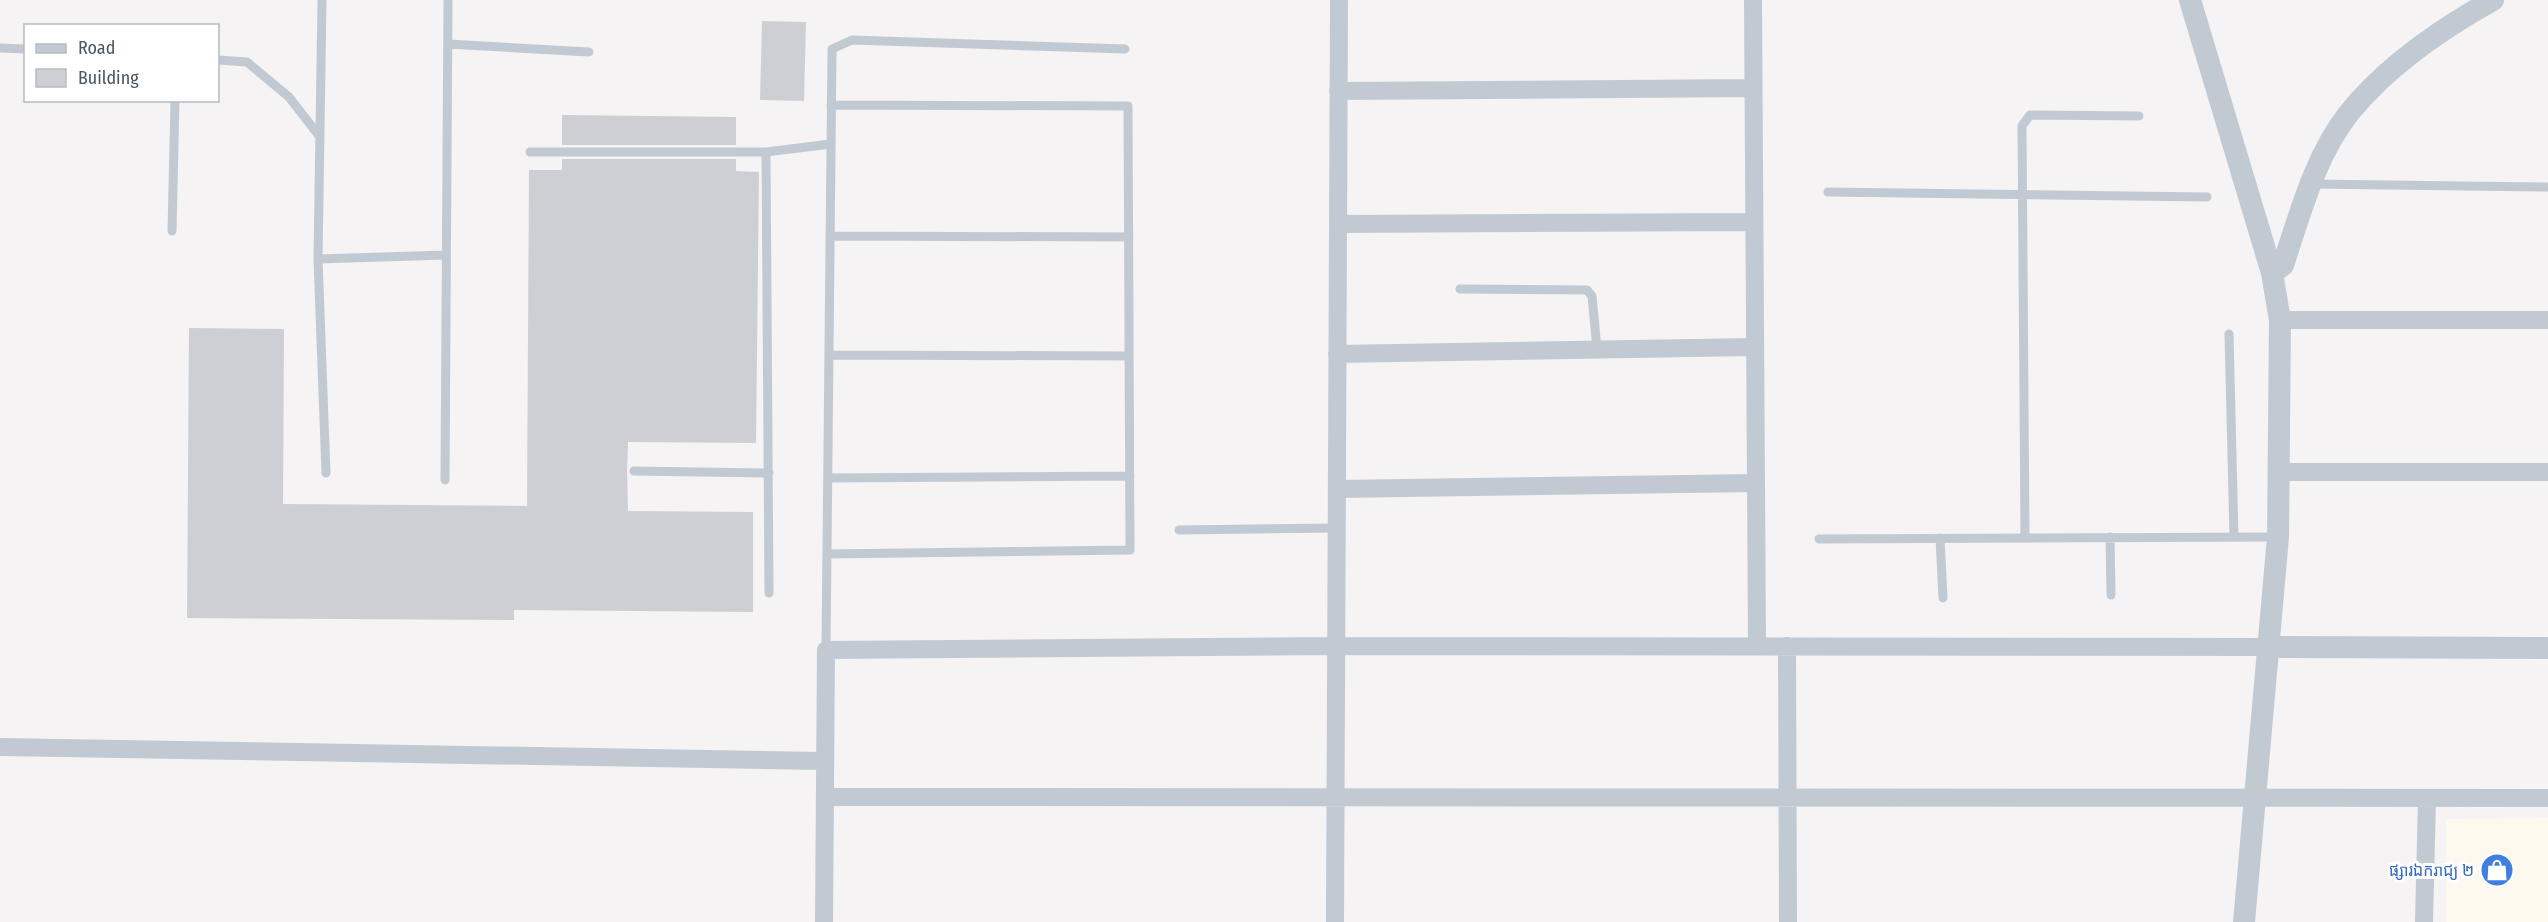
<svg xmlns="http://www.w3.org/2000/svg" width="2548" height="922" font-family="'Fira Sans Condensed','Noto Sans Khmer',sans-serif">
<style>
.commercial{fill:#fdf9ef}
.building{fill:#cdcfd5}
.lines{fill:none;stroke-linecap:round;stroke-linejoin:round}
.service{stroke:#c1cad2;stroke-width:9}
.minor{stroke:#c1cad2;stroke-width:18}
.tertiary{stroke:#c1cad2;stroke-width:22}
.labels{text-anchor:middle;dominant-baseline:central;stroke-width:6;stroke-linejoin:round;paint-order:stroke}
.shop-label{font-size:16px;fill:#366cbe;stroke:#fff;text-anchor:end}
</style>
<rect width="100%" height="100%" fill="#f5f3f3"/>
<path class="commercial" d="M2548 818V922H2446V819Z"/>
<path class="building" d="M762 21 806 22 804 101 760 100Z
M562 115 736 117V145H562Z
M562 159H736V171L759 172 756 443 628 442 627 470 628 511 753 512V612L514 610V620L187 618 189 328 284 329 283 504 527 506 529 170H562Z"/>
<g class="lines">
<path class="service" d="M322 0 318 259 326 473
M448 44 589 52
M0 48 26 49
M218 60 247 62 289 97 320 137
M530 152H766L831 144
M766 152 769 593
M2310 184 2548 187
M1828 192 2207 197
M172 231 175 100
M830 236 1129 237
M318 259 446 255
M1460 289 1587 290 1592 296 1597 349
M2229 334 2234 537
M829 355 1129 356
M634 471 769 473
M828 478 1130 476
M445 480 448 0
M1179 530 1337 528
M2110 537 2111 595
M1940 538 1943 598
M2025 538 2022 126 2030 115 2139 116
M1819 539 2278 537
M827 554 1130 550 1128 106 831 105
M826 650 832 49 852 40 1125 49"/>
<path class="minor" d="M1753 0 1757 646
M1338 91 1753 88
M1338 224 1754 222
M2280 320H2548
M1337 354 1755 347
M2281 472H2548
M1337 489 1756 483
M1787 646 1788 922
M0 747 825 761
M825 797 2548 798
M824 922 826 650 1336 646 2270 647
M1335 922 1339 0
M2424 922 2427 798"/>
<path class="tertiary" d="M2190 0 2272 273 2280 320 2278 537 2244 922
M2272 273 2283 265C2300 214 2315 156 2349 113 2387 66 2441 29 2493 0
M2270 647 2548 648"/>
</g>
<defs>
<symbol id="shop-disc" viewBox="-11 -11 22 22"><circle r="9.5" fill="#3f7fe0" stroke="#fff"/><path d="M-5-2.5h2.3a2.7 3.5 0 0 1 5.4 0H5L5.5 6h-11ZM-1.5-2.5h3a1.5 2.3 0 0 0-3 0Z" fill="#fff"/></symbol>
</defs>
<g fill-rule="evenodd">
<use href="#shop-disc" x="2478" y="851" width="38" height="38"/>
</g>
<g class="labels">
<g class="shop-label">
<text x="2474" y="870">ផ្សារឯករាជ្យ ២</text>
</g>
</g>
<rect x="24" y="24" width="195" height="78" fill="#ffffff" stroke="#b7bbc0" stroke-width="1.5"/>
<rect x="36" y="44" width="30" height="9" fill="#c1cad2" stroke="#b7bbc0" stroke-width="1.5"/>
<text x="78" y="54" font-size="18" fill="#4a5661">Road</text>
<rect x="36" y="69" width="30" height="18" fill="#cdcfd5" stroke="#b7bbc0" stroke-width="1.5"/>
<text x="78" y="84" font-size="18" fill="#4a5661">Building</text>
</svg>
